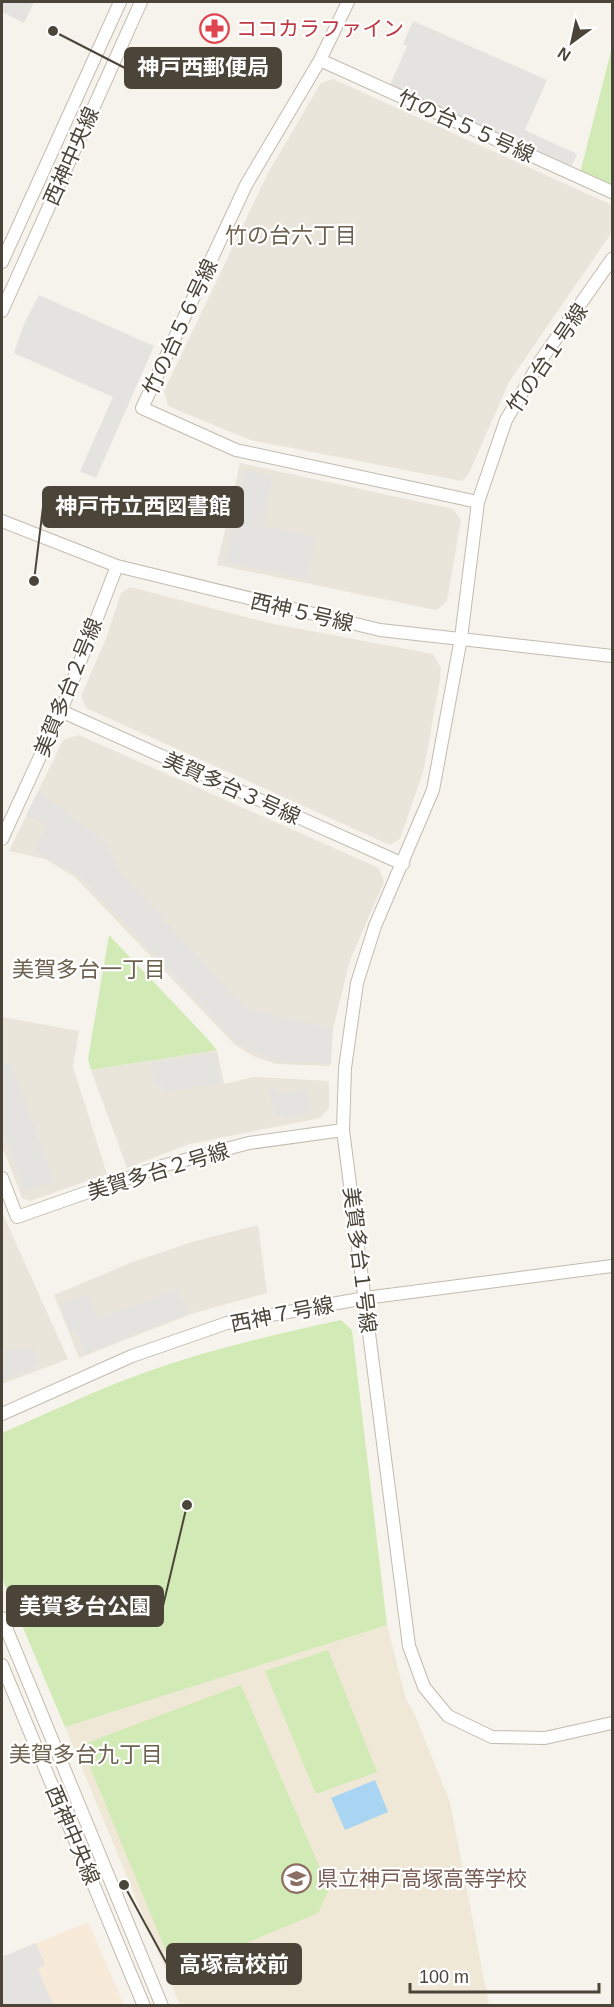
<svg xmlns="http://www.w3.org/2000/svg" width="614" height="2007" font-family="Helvetica,'Noto Sans JP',sans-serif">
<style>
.residential{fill:#eae5da}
.commercial{fill:#f7ead8}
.education{fill:#efe8d6}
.green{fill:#d2eab5}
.parking{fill:#e5e3e0}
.water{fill:#a9d4f2}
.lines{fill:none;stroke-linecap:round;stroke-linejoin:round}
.minor-casing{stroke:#c2bbae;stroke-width:14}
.minor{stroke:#fff;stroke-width:12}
.labels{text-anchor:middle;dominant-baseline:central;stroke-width:4.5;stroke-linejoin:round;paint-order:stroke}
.health-label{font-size:21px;fill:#be3a42;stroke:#fff;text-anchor:start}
.street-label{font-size:21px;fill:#4b4439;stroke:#fff}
.education-label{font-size:21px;fill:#785e54;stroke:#fff;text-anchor:start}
.neighbourhood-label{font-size:22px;fill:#6e6250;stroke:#fff}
.leader{fill:none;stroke:#4b4439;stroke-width:2}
.callout-dot{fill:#4b4439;stroke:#fff;stroke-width:2}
.callout{fill:#4b4439;stroke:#4b4439;stroke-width:2}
.callout-label{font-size:22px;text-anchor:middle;font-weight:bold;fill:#fff}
</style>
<rect width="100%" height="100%" fill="#f6f3ec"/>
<path class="residential" d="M333 79 612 205V232L509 382 469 473 462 481 250 440 168 406 164 391 269 171 321 83Z
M240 463 453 509 461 520 447 602 436 610 217 565Z
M130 587 269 623 433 654 441 668 440 680 424 769 400 839 390 845 86 708 81 696 106 639 121 593Z
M79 735 379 868 384 882 350 960 333 1029 330 1066 276 1064 253 1056 235 1045 75 877 45 859 9 851 63 740Z
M2 1017 79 1031 73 1067 107 1174 30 1201 22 1198 2 1146Z
M217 1050 224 1084 255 1077 329 1081V1108L320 1118 189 1144 127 1168 91 1070Z
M2 1212 68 1359 2 1384Z
M258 1225 267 1293 194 1313 79 1358 54 1295 130 1263 192 1242Z"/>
<path class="commercial" d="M88 1922 124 2005 2 2006V1957Z"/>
<path class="education" d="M387 1625 406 1699 414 1713 450 1802 489 2005H180L65 1727Z"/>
<path class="green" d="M612 47V185L580 173Z
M109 935 203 1034 217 1050 91 1070 88 1059Z
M341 1320 352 1330 387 1625 65 1727 2 1578V1433C48 1413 94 1391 141 1374 207 1350 273 1335 341 1320Z
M328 1650 377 1772 316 1794 265 1671Z
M241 1685 329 1889 318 1913 175 1973 81 1745Z"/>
<path class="parking" d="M2 2H34L24 23 2 12Z
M413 21 547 80 525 130 577 154 572 166 390 85 407 46 403 44Z
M39 295 154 346 96 478 80 471 113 397 14 353 24 324Z
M244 470 273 476 263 526 316 537 307 579 225 562Z
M38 791 106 843 120 872 245 1008 333 1029 331 1064 281 1062 239 1045 82 878 34 851 46 825 26 815Z
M216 1053 221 1084 164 1092 162 1085 155 1087 151 1063Z
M11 1062 54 1182 24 1192 2 1128V1065Z
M277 1087 279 1094 307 1089 312 1113 283 1119 282 1114 275 1116 269 1089Z
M178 1289 188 1313 86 1354 76 1330 70 1332 60 1304 89 1294 98 1319Z
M2 1349H34L39 1365 2 1380Z
M36 1943 45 1965 38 1969 53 2005H2V1957Z"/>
<path class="water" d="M375 1780 388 1812 345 1830 331 1798Z"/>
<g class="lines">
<defs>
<path id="minor" d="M348 2 320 60 246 185 142 408 236 450 478 502
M320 60 612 192
M612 259 541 360 506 420 478 502 461 638 433 790 375 926 357 983 345 1068 343 1130 409 1646 424 1687 448 1716 492 1737 545 1738 612 1723
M2 262 120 2
M2 311 141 2
M2 521 117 566 380 630 612 656
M61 711 403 864
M2 839 61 711 117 566
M2 1178 17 1217 162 1166 249 1143 343 1130
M2 1414 132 1356 227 1323 365 1298 612 1266
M2 1618 162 2006
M2 1665 144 2006"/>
</defs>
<use href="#minor" class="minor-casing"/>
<use href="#minor" class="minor"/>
</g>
<defs>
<symbol id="pharmacy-ring" viewBox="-11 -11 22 22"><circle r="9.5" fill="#fff" stroke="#e0444e" stroke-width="1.5"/><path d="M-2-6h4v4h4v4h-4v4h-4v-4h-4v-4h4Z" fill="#e0444e"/></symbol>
<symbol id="school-ring" viewBox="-11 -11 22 22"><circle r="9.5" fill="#fff" stroke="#8d6e63" stroke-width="1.5"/><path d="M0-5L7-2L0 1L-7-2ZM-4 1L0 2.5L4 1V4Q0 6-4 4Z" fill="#8d6e63"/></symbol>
</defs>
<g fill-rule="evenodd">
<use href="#pharmacy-ring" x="198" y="12" width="33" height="33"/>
<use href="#school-ring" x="280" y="1862" width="33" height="33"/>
</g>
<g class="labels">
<g class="health-label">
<text x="236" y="28">ココカラファイン</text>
</g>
<g class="street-label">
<text transform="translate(466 126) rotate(24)">竹の台５５号線</text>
<text transform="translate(71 156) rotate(-66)">西神中央線</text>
<text transform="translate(180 327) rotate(-65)">竹の台５６号線</text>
<text transform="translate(547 358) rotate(-56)">竹の台１号線</text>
<text transform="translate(302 612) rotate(13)">西神５号線</text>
<text transform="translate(68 687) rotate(-68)">美賀多台２号線</text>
<text transform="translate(232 788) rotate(24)">美賀多台３号線</text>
<text transform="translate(158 1171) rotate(-17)">美賀多台２号線</text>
<text transform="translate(360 1260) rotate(83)">美賀多台１号線</text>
<text transform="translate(282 1314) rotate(-11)">西神７号線</text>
<text transform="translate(73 1835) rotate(67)">西神中央線</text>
</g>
<g class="education-label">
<text x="317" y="1878">県立神戸高塚高等学校</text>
</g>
<g class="neighbourhood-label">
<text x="291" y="235">竹の台六丁目</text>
<text x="89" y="969">美賀多台一丁目</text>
<text x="86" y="1754">美賀多台九丁目</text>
</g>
</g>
<path class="leader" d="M53 31L125 68M34 581L43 507M187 1505L163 1606M124 1885L167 1964"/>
<g class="callout-dot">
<circle cx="53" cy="31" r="6"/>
<circle cx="34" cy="581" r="6"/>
<circle cx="187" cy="1505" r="6"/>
<circle cx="124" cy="1885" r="6"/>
</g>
<g class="callout">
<rect x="125" y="48" width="156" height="40" rx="6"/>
<rect x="43" y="487" width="200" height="40" rx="6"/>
<rect x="7" y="1586" width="156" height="40" rx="6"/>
<rect x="167" y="1944" width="134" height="40" rx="6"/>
</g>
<g class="callout-label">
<text x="203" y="75">神戸西郵便局</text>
<text x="143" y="514">神戸市立西図書館</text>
<text x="85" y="1614">美賀多台公園</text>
<text x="234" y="1972">高塚高校前</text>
</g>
<rect width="614" height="2007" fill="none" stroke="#4b4439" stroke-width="6"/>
<g transform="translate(572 42) rotate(213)" stroke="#ffffff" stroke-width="4.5" paint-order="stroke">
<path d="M0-4.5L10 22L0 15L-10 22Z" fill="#4b4439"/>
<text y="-9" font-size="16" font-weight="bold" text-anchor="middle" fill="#4b4439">N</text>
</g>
<path d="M410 1983v9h189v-9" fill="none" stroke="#4b4439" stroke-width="3"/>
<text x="419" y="1983" font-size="18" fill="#4b4439" stroke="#ffffff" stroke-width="4.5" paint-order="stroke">100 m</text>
</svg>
